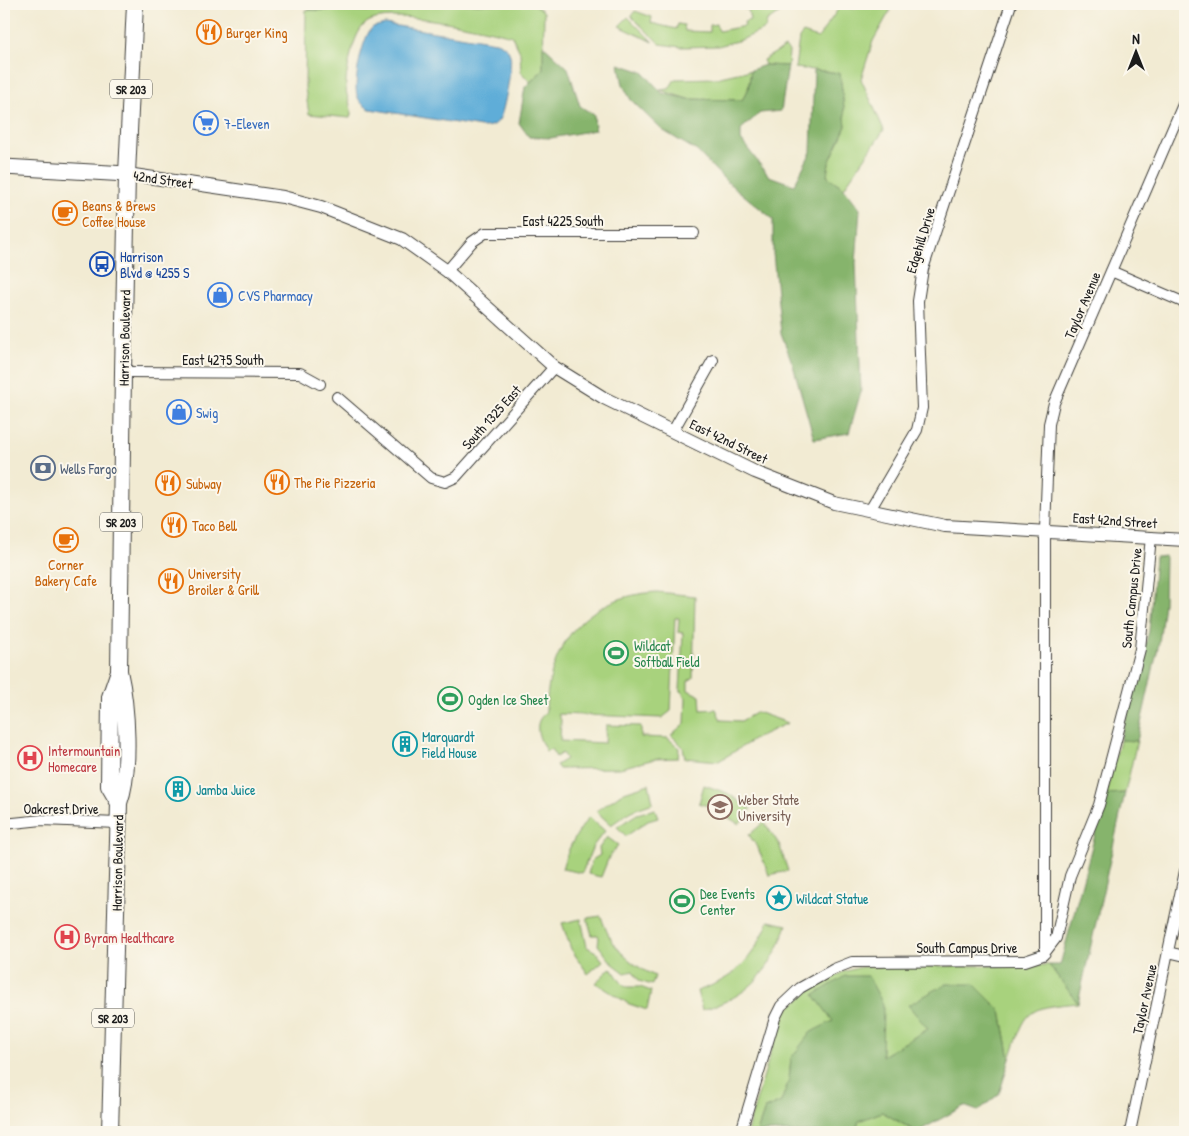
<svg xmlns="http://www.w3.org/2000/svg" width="1189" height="1136" font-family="'Patrick Hand',sans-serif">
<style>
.green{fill:#a8d27d;stroke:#62774c}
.forest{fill:#86b46c;stroke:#516844}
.water{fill:#5eadd8;stroke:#3d647a}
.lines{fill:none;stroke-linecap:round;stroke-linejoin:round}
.minor-casing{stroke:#3c3b37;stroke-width:12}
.tertiary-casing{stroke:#3c3b37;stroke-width:14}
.secondary-casing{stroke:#3c3b37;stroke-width:17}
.primary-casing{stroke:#3c3b37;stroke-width:18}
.minor{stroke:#fff;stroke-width:10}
.tertiary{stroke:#fff;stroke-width:12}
.secondary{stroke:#fff;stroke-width:15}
.primary{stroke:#fff;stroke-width:16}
.labels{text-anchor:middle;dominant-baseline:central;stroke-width:4;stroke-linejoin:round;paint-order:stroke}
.shield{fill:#fbf7ec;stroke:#5f5e5a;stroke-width:1}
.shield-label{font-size:12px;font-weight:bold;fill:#1c1c1c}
.food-label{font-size:14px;fill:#c56008;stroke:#fbf7ec;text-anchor:start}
.shop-label{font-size:14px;fill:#366cbe;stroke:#fbf7ec;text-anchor:start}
.street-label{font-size:14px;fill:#1c1c1c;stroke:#fbf7ec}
.transit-label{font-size:14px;fill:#164399;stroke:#fbf7ec;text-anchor:start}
.service-label{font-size:14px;fill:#4e5e75;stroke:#fbf7ec;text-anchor:start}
.leisure-label{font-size:14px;fill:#27864d;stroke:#fbf7ec;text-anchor:start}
.culture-label{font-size:14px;fill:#0d838f;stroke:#fbf7ec;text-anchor:start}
.health-label{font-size:14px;fill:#be3a42;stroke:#fbf7ec;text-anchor:start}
.education-label{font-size:14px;fill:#785e54;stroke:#fbf7ec;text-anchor:start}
</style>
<rect width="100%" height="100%" fill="#fbf7ec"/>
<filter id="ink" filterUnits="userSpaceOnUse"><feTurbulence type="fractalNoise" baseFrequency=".02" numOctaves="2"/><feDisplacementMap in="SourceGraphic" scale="10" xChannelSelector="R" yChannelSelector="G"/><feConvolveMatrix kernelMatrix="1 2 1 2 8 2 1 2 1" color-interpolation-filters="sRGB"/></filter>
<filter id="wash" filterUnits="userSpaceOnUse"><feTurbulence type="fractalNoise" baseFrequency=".0096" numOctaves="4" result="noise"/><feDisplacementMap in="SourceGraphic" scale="20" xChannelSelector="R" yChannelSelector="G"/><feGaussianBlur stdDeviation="1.12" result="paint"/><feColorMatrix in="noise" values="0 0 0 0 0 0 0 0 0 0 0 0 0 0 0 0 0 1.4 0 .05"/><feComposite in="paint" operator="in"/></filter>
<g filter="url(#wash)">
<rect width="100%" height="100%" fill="#f2ebd3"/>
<path class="green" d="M385 4H534L544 12 543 70 530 82 521 72 520 52 512 36C482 28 400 10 372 20 359 24 354 42 351 54 349 64 345 78 346 88 346 98 354 108 350 118L309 114 305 88 306 10 384 11Z
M744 4H768L780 8 782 12 767 21 765 29 741 40 718 46 681 47 660 44 631 16 635 11 652 17 651 23 676 29 678 24 684 25 685 31 710 32V25L716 24 719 31 745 26 744 22 750 20 748 9H744Z
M860 4H903L891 9 873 41 861 79 884 130 844 188 827 176 829 163 846 126 840 73 795 68 799 38 803 33 818 38 841 5 855 9Z
M628 17 653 42 619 26Z
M785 47 789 51 788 66 765 65 763 60Z
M751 70 748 90 742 100 688 99 660 90 669 89 675 79 716 78Z
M657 592 695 596 693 678 688 681V690L700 696 701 710 716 709 721 720 741 721 757 712 788 723 758 737 719 761 685 758 683 747 671 735 685 723 686 698 680 690 683 633 678 632 679 618H675L671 711 662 718 558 714 561 720 560 741 605 743 606 725 641 726V737L668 738 679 748 678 758 655 759 620 768 559 769 556 765 566 759 562 753 556 757 551 749 546 751C541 742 534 729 540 719 543 714 545 715 546 710 549 642 587 596 657 592Z
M1120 740 1137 741 1125 793 1106 794Z
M649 784 653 803 631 811 611 825 596 811 624 792Z
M704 785 727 793 751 809 739 824 711 807 699 803Z
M655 809 658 818 648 821 626 836 617 827 637 814Z
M589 817 605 831 593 846 582 873 562 869C567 849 577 833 589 817Z
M764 822 779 844 788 871 769 875 758 848 749 835Z
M607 837 618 845 609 857 601 877 588 874 592 860 600 855 599 848Z
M601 916C610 946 628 963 655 976L652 985 639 981 633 971 625 973 612 963 598 945 599 938 598 935H592L587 918Z
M581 919 587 947 596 952 603 961 588 974 571 949 562 923Z
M769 921 787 925C771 971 751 996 702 1010L697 991C737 978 753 958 769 921Z
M1049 965 1078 1003C1025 1008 1027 1009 1010 1059L1001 1011 928 1029 882 1056 834 1021 791 1058 789 1080 781 1102 765 1109 757 1132H747L778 1028 786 1010 812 989 843 972 861 967Z
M610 968C618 974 618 982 627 987H640L651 991 647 1010 629 1004 596 983Z
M882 1112 917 1132H855L859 1121Z"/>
<path class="forest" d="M321 4H385V11L308 10Z
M543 45 568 68 580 106 594 115 595 130 551 138 529 137 519 123 525 87 543 70Z
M619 64 643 72 662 93 688 99 742 100 748 90 751 70 765 65 788 66 781 111 760 113 741 129V140L769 176 794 185 811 152 814 70 840 73 846 126 829 163 827 176 844 188 860 209 856 263 861 391 849 433 814 439 793 365 781 333 773 253V219L725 180 697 151 662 130 631 100 623 85Z
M1165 556 1164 603 1159 643 1137 741 1120 740 1149 631 1155 557Z
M1125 793 1078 1003 1049 965H1060L1106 794Z
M845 976H868L883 1004 882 1056 928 1029 908 1005 946 984H974L1001 1011 1010 1059 999 1094 978 1111 964 1106 917 1132 882 1112 859 1121 855 1132H757L765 1109 781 1102 789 1080 791 1058 811 1032 833 1021 814 995Z"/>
<path class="water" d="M385 24 496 42C503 44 508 48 510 55 513 63 504 113 499 120 495 126 488 127 481 127L370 109C364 106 359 102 357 95 353 83 363 34 373 27Z"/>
</g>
<g filter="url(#ink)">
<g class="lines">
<defs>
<path id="minor" d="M447 271 472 242 485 233H694
M1111 271 1185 303
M123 372 300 373 320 384
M337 397 431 478 445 482 456 477 554 367
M673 431 713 360
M870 510 917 430 922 408 918 301 923 269 1011 4
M4 824 42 820 118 823
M1168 952 1185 956
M1045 953V530L1049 424 1054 403 1185 100
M741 1132 775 1018 781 1006 800 988 834 969 852 962 1025 961 1043 955 1056 938 1070 876 1099 805 1140 649 1151 537
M1130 1132 1185 871"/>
<path id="tertiary" d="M127 174 283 197 321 207 402 239 447 271 554 367 604 398 755 472 834 503 945 526 1185 540"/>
<path id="secondary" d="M4 167 127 174"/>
<path id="primary" d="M119 803 109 786 110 697 119 671
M110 1132 119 803C131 770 127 706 119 671L123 372 127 174 135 4"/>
</defs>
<use href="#minor" class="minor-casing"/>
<use href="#tertiary" class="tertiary-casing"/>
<use href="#secondary" class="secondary-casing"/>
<use href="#primary" class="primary-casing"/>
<use href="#minor" class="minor"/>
<use href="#tertiary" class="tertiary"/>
<use href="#secondary" class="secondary"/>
<use href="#primary" class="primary"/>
</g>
</g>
<defs>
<symbol id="restaurant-ring" viewBox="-11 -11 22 22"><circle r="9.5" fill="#fbf7ec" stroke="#e8710a" stroke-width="1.5"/><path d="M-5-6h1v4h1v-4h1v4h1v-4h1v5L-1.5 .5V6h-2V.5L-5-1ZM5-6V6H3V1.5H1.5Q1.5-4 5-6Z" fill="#e8710a"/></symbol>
<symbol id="supermarket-ring" viewBox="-11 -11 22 22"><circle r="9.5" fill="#fbf7ec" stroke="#3f7fe0" stroke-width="1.5"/><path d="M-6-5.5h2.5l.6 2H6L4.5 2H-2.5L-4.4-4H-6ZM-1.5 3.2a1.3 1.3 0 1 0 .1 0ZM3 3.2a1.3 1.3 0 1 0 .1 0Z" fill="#3f7fe0"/></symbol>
<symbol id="cafe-ring" viewBox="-11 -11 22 22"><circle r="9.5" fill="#fbf7ec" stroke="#e8710a" stroke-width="1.5"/><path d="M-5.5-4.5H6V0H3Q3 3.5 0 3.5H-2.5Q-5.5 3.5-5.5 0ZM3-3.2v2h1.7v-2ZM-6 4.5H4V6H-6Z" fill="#e8710a"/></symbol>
<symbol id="bus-ring" viewBox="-11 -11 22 22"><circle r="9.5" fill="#fbf7ec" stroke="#1a4fb4" stroke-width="1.5"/><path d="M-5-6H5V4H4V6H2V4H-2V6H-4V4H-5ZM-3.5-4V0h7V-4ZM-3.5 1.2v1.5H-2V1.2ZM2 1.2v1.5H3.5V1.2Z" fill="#1a4fb4"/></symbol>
<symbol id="shop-ring" viewBox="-11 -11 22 22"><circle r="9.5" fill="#fbf7ec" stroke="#3f7fe0" stroke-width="1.5"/><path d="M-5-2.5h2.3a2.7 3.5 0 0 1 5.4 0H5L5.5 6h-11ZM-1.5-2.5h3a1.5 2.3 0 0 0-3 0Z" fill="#3f7fe0"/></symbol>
<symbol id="bank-ring" viewBox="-11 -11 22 22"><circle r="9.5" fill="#fbf7ec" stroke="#5c6f8a" stroke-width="1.5"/><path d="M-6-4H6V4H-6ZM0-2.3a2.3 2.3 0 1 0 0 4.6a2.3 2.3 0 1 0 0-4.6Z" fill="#5c6f8a"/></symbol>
<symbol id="stadium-ring" viewBox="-11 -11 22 22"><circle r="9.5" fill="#fbf7ec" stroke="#2e9e5b" stroke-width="1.5"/><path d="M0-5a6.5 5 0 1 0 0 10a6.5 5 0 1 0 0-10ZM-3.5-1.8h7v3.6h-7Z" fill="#2e9e5b"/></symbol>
<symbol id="building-ring" viewBox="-11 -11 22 22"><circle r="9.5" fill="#fbf7ec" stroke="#0f9aa8" stroke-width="1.5"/><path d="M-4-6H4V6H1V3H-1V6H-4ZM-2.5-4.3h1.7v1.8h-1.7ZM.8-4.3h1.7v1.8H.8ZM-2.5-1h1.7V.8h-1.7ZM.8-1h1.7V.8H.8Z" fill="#0f9aa8"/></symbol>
<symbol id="hospital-ring" viewBox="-11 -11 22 22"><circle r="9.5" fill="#fbf7ec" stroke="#e0444e" stroke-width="1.5"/><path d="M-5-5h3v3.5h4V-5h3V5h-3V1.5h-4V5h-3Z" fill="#e0444e"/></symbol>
<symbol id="university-ring" viewBox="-11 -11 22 22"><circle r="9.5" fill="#fbf7ec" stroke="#8d6e63" stroke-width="1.5"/><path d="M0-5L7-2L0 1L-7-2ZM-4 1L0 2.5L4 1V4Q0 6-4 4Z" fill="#8d6e63"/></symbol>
<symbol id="sight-ring" viewBox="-11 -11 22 22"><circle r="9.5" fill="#fbf7ec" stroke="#0f9aa8" stroke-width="1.5"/><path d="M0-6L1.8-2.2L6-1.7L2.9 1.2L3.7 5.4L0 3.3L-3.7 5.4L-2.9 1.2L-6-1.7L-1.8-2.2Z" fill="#0f9aa8"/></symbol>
</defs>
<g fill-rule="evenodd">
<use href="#restaurant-ring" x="195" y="18" width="28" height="28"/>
<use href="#supermarket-ring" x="192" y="109" width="28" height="28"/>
<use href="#cafe-ring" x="51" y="199" width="28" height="28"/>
<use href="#bus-ring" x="88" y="250" width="28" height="28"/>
<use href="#shop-ring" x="206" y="281" width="28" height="28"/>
<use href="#shop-ring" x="165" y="398" width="28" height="28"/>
<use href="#bank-ring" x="29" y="454" width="28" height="28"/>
<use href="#restaurant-ring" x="263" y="468" width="28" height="28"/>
<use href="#restaurant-ring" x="154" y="469" width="28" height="28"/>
<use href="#restaurant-ring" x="160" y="511" width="28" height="28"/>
<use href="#cafe-ring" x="52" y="526" width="28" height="28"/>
<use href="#restaurant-ring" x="157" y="567" width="28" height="28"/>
<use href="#stadium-ring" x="602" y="639" width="28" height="28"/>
<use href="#stadium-ring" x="436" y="685" width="28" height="28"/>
<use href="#building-ring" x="391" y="730" width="28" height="28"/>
<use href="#hospital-ring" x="16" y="744" width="28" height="28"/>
<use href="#building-ring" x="164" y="775" width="28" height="28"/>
<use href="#university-ring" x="706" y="793" width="28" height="28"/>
<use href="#sight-ring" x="765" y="884" width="28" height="28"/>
<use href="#stadium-ring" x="668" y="887" width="28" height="28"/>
<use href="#hospital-ring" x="53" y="923" width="28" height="28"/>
</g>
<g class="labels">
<g class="shield">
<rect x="110" y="79.5" width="42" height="19" rx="4"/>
<rect x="100" y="512.5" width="42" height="19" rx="4"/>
<rect x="92" y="1008.5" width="42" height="19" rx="4"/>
</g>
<g class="shield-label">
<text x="131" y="89">SR 203</text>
<text x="121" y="522">SR 203</text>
<text x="113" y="1018">SR 203</text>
</g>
<g class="food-label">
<text x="226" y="32">Burger King</text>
<text x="82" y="205">Beans &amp; Brews<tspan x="82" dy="16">Coffee House</tspan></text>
<text x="294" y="482">The Pie Pizzeria</text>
<text x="186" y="483">Subway</text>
<text x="192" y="525">Taco Bell</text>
<text x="66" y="564" text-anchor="middle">Corner<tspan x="66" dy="16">Bakery Cafe</tspan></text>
<text x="188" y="573">University<tspan x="188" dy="16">Broiler &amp; Grill</tspan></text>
</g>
<g class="shop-label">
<text x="224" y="123">7-Eleven</text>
<text x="238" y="295">CVS Pharmacy</text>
<text x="196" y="412">Swig</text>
</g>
<g class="street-label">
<text transform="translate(163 179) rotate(8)">42nd Street</text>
<text x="563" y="220">East 4225 South</text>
<text transform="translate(920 240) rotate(-73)">Edgehill Drive</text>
<text transform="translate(1082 305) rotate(-67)">Taylor Avenue</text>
<text transform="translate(124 338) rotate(-89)">Harrison Boulevard</text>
<text x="223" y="359">East 4275 South</text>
<text transform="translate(491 417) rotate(-48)">South 1325 East</text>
<text transform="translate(729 441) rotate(26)">East 42nd Street</text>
<text transform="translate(1115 520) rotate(4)">East 42nd Street</text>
<text transform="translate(1131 598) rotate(-84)">South Campus Drive</text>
<text x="61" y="808">Oakcrest Drive</text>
<text transform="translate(117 863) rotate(-89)">Harrison Boulevard</text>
<text x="967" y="947">South Campus Drive</text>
<text transform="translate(1144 999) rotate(-78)">Taylor Avenue</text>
</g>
<g class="transit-label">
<text x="120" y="256">Harrison<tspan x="120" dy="16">Blvd @ 4255 S</tspan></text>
</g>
<g class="service-label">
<text x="60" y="468">Wells Fargo</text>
</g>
<g class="leisure-label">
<text x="634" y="645">Wildcat<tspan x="634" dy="16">Softball Field</tspan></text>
<text x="468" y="699">Ogden Ice Sheet</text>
<text x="700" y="893">Dee Events<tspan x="700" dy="16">Center</tspan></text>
</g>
<g class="culture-label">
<text x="422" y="736">Marquardt<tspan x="422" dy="16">Field House</tspan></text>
<text x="196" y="789">Jamba Juice</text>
<text x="796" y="898">Wildcat Statue</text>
</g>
<g class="health-label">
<text x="48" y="750">Intermountain<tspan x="48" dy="16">Homecare</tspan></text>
<text x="84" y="937">Byram Healthcare</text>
</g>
<g class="education-label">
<text x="738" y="799">Weber State<tspan x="738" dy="16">University</tspan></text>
</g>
</g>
<rect width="1189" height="1136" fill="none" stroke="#fbf7ec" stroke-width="20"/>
<g transform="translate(1136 52)" stroke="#fbf7ec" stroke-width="4" paint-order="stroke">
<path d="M0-4L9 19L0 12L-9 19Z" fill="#1c1c1c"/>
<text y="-8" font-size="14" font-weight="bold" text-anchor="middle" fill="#1c1c1c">N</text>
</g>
</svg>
